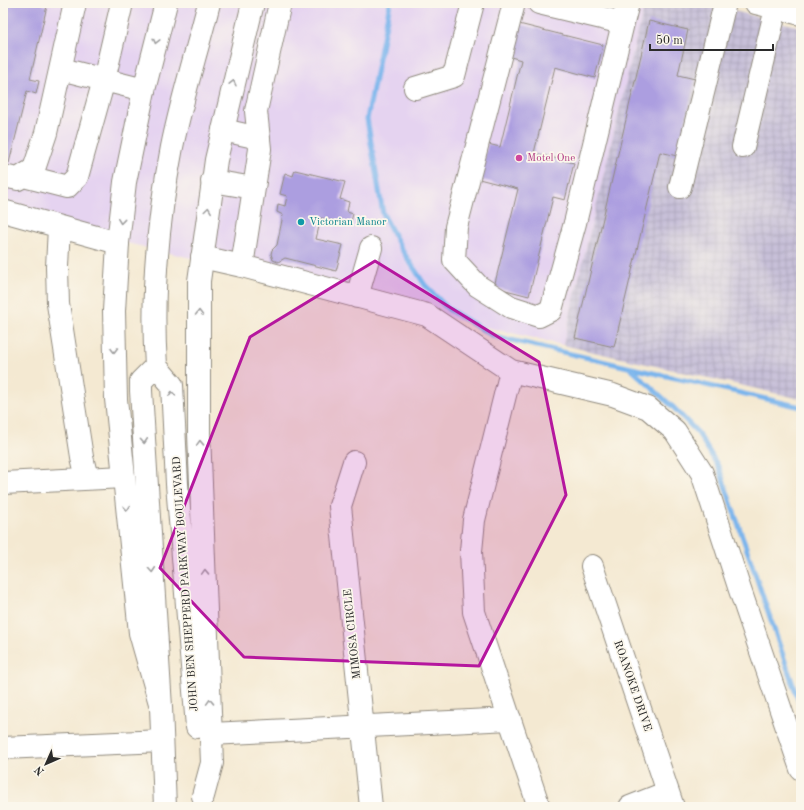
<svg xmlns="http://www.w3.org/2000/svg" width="804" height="810" font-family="'Old Standard TT',serif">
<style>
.built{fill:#e5d3f0}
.industrial{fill:url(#industrial-grid)}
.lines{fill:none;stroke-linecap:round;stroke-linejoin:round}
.stream{stroke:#7cb5ec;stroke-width:5}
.building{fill:#ac9ee0}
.minor-casing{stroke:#908a7e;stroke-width:24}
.major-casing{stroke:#908a7e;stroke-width:24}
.minor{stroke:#fff;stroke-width:22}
.major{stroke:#fff;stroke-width:22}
.oneway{stroke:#a0a0a0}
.marked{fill:#b5179e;fill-opacity:0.2;stroke:#b5179e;stroke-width:3;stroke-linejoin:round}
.hotel-dot{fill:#d1479c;stroke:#fbf7ec;stroke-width:1.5}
.culture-dot{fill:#0f9aa8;stroke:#fbf7ec;stroke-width:1.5}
.labels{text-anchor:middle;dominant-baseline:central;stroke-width:3.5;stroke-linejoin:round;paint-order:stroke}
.hotel-label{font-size:11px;fill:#b23c85;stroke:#fbf7ec;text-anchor:start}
.culture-label{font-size:11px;fill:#0d838f;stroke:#fbf7ec;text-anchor:start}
.street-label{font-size:11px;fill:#2b2b2b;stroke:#fbf7ec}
</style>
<defs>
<pattern id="industrial-grid" width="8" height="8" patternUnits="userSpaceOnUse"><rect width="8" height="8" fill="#c7c0d8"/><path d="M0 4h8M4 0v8" fill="none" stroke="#aba5ba"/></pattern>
</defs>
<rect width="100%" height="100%" fill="#fbf7ec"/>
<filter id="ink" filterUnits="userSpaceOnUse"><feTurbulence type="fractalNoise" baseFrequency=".025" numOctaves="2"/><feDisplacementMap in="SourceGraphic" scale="8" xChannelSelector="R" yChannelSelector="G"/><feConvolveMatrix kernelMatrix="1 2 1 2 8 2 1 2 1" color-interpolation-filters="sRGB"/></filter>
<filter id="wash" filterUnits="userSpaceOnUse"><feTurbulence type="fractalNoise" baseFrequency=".012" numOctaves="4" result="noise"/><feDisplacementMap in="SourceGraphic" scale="16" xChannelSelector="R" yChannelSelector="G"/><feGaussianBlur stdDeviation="0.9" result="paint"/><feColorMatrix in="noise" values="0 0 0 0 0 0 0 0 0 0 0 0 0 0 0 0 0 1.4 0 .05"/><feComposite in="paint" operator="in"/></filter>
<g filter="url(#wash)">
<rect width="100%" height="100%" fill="#f4e9d2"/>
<path class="built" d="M3 3H645L563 345 3 214Z"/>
<path class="industrial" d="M645 3H700L801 27V399L563 345Z"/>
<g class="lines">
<path class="stream" d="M390 3 367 119 383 214 402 250 425 285 448 309 493 336 801 407
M631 369 673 407 698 433 719 468 801 708"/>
</g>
<g id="blocks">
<path class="building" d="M3 3H44L43 5 47 6 30 79 39 81 36 94 27 91 9 163 3 161Z
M649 21 688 30 678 75 695 79 677 156 660 152 614 347 575 338Z
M519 24 603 45 595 78 555 67 534 153 574 163 565 200 553 197 529 296 494 287 518 189 479 179 488 144 500 147 521 60 511 57Z
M295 170 345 182 340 199 349 202 347 212 353 214 350 225 321 218 316 239 343 245 336 271 285 258 278 262 273 260 271 254 272 250 277 245 283 215 277 212 278 204 285 206 287 196 280 194 285 173 293 176Z"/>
</g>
</g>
<g filter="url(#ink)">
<use href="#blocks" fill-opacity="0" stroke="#908a7e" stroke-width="1"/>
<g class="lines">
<defs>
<path id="minor" d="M514 3 456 227 454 260 478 286 511 307 539 316 551 310 575 223 623 23 539 3
M756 3 801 14
M623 23 628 3
M61 69 144 90
M415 88 454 76 473 3
M223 130 259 138
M743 147 776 8
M3 176 18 179 34 169 46 133 75 3
M24 176 67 187 77 177 104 80 122 3
M212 181 254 188
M680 187 725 3
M3 211 118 243
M59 227 57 267 58 304 82 457 87 478
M202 257 242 266 260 149 256 111 280 3
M242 266 427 315 511 371 474 520 471 551 474 612 539 807
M357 297 371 248
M511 371 613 395 648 408 675 431 702 473 740 590 801 769
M354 462 340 506 371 807
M3 483 124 477
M592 566 673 807
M211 734 510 719
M3 748 162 741
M630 807 668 792"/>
<path id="major" d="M156 366 141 381V391L161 707 165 807
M156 366 172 385 177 484 197 727
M156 366C151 292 158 219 172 147 182 98 197 51 209 3
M161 707 140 633 116 399 114 311 118 243 125 182 144 90 166 3
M203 796 212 763 199 433V281L216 160 253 3"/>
</defs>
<use href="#minor" class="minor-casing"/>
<use href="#major" class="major-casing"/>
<use href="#minor" class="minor"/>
<use href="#major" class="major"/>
</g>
<defs><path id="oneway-chevron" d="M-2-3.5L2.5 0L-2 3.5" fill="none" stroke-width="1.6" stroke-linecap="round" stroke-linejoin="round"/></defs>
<g class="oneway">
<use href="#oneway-chevron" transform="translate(156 41) rotate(104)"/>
<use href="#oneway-chevron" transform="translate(233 83) rotate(-77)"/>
<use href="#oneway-chevron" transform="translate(208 210) rotate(-82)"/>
<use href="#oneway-chevron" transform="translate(121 221) rotate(96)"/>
<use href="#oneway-chevron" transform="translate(199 313) rotate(-90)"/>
<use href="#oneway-chevron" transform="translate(114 350) rotate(90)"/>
<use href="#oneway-chevron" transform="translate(172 394) rotate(-93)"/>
<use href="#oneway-chevron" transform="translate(144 441) rotate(86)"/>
<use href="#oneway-chevron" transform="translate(200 443) rotate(-92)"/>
<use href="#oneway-chevron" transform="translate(127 508) rotate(84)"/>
<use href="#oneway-chevron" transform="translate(152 570) rotate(86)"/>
<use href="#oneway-chevron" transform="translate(205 572) rotate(-92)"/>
<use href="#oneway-chevron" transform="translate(210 702) rotate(-92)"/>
</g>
</g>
<path class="marked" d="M375 261 539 362 566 495 479 666 244 657 160 568 250 337Z"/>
<circle class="hotel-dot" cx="519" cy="158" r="4"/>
<circle class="culture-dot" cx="301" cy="222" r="4"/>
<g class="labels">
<g class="hotel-label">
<text x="527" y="158">Motel One</text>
</g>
<g class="culture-label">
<text x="309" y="222">Victorian Manor</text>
</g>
<g class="street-label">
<text transform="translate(186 584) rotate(-94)">JOHN BEN SHEPPERD PARKWAY BOULEVARD</text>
<text transform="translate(353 634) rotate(-96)">MIMOSA CIRCLE</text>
<text transform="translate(632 686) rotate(71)">ROANOKE DRIVE</text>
</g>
</g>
<rect width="804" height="810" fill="none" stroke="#fbf7ec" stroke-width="16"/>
<g transform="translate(46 764) rotate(225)" stroke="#fbf7ec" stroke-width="3" paint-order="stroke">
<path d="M0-3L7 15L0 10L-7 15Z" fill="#2b2b2b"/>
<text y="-6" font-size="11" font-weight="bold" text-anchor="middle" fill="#2b2b2b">N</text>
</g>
<path d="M650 44v6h123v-6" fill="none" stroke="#2b2b2b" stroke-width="2"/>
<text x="656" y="44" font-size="12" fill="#2b2b2b" stroke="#fbf7ec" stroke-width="3" paint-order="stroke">50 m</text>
</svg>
